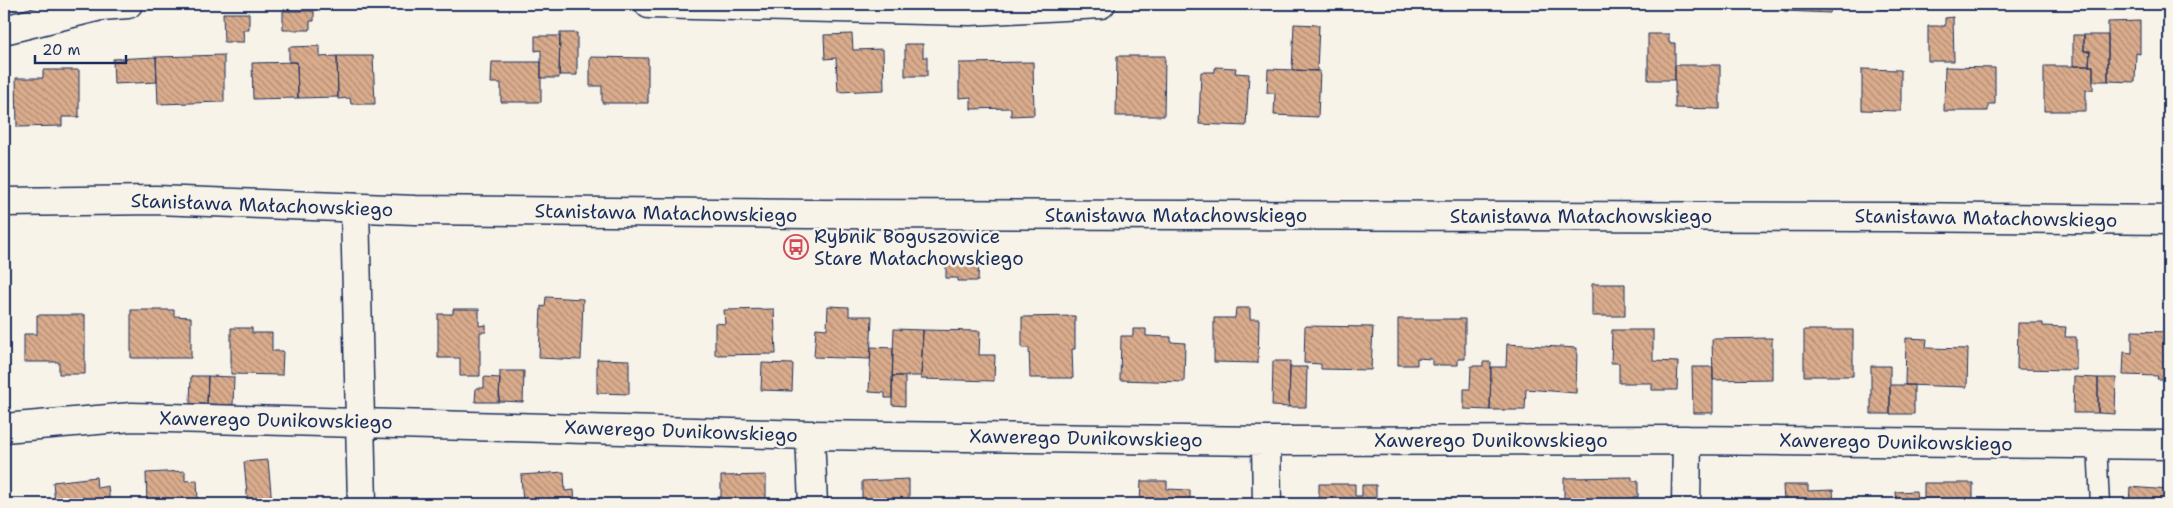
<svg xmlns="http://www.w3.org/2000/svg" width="2173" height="508" font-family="'Shantell Sans',sans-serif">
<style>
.building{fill:url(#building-back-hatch);stroke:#1b2f5e}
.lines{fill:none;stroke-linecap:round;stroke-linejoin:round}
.lane-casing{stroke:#1b2f5e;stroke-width:21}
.street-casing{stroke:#1b2f5e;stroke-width:31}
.secondary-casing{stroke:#1b2f5e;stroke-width:31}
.lane{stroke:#f7f3e8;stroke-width:18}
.street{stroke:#f7f3e8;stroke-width:28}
.secondary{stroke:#f7f3e8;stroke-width:28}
.labels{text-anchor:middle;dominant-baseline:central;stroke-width:5;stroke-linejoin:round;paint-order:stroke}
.street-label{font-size:19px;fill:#1b2f5e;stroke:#f7f3e8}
.poi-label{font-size:19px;fill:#1b2f5e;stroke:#f7f3e8;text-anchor:start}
</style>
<defs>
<pattern id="building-back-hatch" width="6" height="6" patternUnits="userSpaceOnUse" patternTransform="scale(1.25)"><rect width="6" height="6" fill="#daac8c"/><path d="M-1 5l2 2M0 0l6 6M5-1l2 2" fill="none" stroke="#b08c76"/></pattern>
</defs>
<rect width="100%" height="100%" fill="#f7f3e8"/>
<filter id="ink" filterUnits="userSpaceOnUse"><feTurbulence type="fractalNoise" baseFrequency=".02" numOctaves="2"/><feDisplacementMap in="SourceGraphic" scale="10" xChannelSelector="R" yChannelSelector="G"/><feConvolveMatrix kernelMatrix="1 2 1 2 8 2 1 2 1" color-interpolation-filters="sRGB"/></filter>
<g filter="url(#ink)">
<path class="building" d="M1785 4H1831L1830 13 1784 11Z
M1880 4H1929V9H1880Z
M283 11H314V21H310V30H283Z
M223 13H249V30H243L244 42H224Z
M1953 17 1954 61H1928V26H1945V18Z
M2140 21V54L2136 53 2135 82 2108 81V22Z
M1294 24 1319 25 1317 71 1292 70Z
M560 33H577V75H559Z
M852 34 853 50 883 49 884 90 838 92 836 58 825 59 824 35Z
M1648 34H1669V43H1675V80H1648Z
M2073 35H2084V51H2090L2089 66H2073Z
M2084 35H2108V81H2093V66H2089L2090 51H2084Z
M535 36H560L559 78H541V50L535 51Z
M905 44H923V57H927V76H905Z
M320 46V57L337 56 338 97 298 98 297 62H289V47Z
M224 55V102L158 104 156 57Z
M337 56H373L375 104H351L350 98 338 99Z
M1117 56H1165L1164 116H1116Z
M156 57 157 82 114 84 113 59Z
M590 57 648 58V103H602V86H590Z
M297 62 298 98 253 99 252 63Z
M492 62H541V102H501V83H491Z
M1033 62 1034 115 1011 116V108L971 109V97L959 98V63Z
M1675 65H1720V109L1675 108Z
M2044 66H2093V90H2086V111H2044Z
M1215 67 1236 68 1235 73 1249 74 1246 126 1199 124 1201 72H1215Z
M1945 67 1995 68V104H1988V111H1944Z
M1268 69 1320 71 1318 117 1274 115 1275 93H1267Z
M1862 69 1901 70V111L1862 110Z
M43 70H79V117H62V126L17 127 16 78H43Z
M946 256H979L978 281H958V278H946Z
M1592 284H1625V316H1592Z
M546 297 583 299 581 360 539 358 541 306 545 307Z
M828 306 849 307V316H872L870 359 814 357 816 328 827 329Z
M1236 308H1250V319H1259L1258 363 1214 362V318H1235Z
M453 309H479V326L486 325V332H480V376H460V358H438V314H453Z
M774 309 776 354 715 355V323L725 324 724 310Z
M131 310H174V316L191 317V358H131Z
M37 315H85V374H59V362H24V334H37Z
M1075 316V349H1072L1073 378H1030L1029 348H1022V317Z
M1398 319H1465V359H1458V365H1432V359L1417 358V365H1398Z
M2018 323H2043V326L2066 327 2065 337H2076V370L2017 369Z
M1305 326 1373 327 1371 370 1321 369V364L1304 363Z
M231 328H252V333H272V351H283L282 375 231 374Z
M894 329 923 330 921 376H892Z
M1133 329H1146V336L1171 337V342L1185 343 1184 382 1120 380 1121 336H1133Z
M923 330 980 331 979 355H995L994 381 921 379Z
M1612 330H1653V361L1678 362 1677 390H1652V383H1619V363H1611Z
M1804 330H1853V376H1804Z
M2132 331 2169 332V379H2157L2158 376 2123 375 2124 352 2132 353Z
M1772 338V379L1713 380 1712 339Z
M1906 338 1927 339 1926 348 1968 349 1967 387 1905 385Z
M1507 344 1577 348 1576 393 1526 389 1525 410H1490L1491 367H1506Z
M871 347 893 348 892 398H885V393L869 392Z
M597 359 629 360V394L597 393Z
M1273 361H1290L1289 407 1272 406Z
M1483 362H1491L1490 410 1464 409V389H1470L1471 366H1483Z
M762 363 793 364 792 391 761 390Z
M1871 366H1890V414H1871Z
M1290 367H1307L1306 407H1289Z
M1692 367H1713V413H1693Z
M500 371H524L523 402 499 401Z
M191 376H208L207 404H190Z
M208 376 234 377 233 405 207 404Z
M892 376H905V406L892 405Z
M484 377 500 378 499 402H475L476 388H484Z
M2074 377 2098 378V413H2073Z
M2098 378H2116L2115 414 2098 413Z
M1890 385H1914V414H1890Z
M268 460 272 504H248L244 462Z
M185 471V481L197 480 198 500 186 501V504H147L146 473Z
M564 472 565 491 574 490 575 504H523L521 475Z
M766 475V504H711L710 498 721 497V476Z
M96 477 97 488 108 486 110 504H55L53 482Z
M1632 477V481H1638V497H1633V504H1564V478Z
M909 479V504H862V481Z
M1141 481H1167V489L1190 490V504H1140Z
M1924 483H1973V504H1924Z
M1319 484H1355V496H1362V485H1376V504H1319Z
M1783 485H1808V491L1833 490 1834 504H1784Z
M2130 487 2169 490V504H2129Z
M1916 491 1917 504H1897L1896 492Z
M1499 501V504H1476V502Z"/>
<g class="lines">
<defs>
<path id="lane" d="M2097 444 2100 504"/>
<path id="street" d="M649 4 970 11 1101 4
M4 30 101 6 128 4
M355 208 362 504
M4 428 132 417 810 435 1266 441 1687 440 2169 445
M810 435 813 504
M1266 441 1267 504
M1686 504 1687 440"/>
<path id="secondary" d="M4 202 156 200 415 210 808 214 1898 217 2169 220"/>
</defs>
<use href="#lane" class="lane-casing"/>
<use href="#street" class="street-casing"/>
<use href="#secondary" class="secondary-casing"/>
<use href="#lane" class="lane"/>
<use href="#street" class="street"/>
<use href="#secondary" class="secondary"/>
</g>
</g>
<defs>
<symbol id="bus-ring" viewBox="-11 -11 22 22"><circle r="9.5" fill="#f7f3e8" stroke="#d1495b" stroke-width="1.5"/><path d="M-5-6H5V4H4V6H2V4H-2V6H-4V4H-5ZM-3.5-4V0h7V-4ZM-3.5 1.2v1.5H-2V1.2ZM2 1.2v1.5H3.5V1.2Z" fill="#d1495b"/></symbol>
</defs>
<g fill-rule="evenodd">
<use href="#bus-ring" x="782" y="233" width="28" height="28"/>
</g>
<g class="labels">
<g class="street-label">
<text transform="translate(262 205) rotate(2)">Stanisława Małachowskiego</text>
<text transform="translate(666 213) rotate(1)">Stanisława Małachowskiego</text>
<text x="1176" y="215">Stanisława Małachowskiego</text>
<text x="1581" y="216">Stanisława Małachowskiego</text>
<text transform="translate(1986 218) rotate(1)">Stanisława Małachowskiego</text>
<text transform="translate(276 420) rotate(1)">Xawerego Dunikowskiego</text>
<text transform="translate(681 431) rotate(2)">Xawerego Dunikowskiego</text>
<text transform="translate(1086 438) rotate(1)">Xawerego Dunikowskiego</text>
<text x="1491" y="440">Xawerego Dunikowskiego</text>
<text transform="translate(1896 442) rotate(1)">Xawerego Dunikowskiego</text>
</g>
<g class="poi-label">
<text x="814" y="236">Rybnik Boguszowice<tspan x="814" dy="22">Stare Małachowskiego</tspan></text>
</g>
</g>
<rect width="2173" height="508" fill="none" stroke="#f7f3e8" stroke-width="20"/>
<rect x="10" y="10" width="2153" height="488" fill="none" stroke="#1b2f5e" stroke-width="2" filter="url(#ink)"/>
<path d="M35 55v8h91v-8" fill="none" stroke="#1b2f5e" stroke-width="2.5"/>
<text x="42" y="55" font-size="15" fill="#1b2f5e" stroke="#f7f3e8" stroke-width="4" paint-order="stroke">20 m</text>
</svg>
